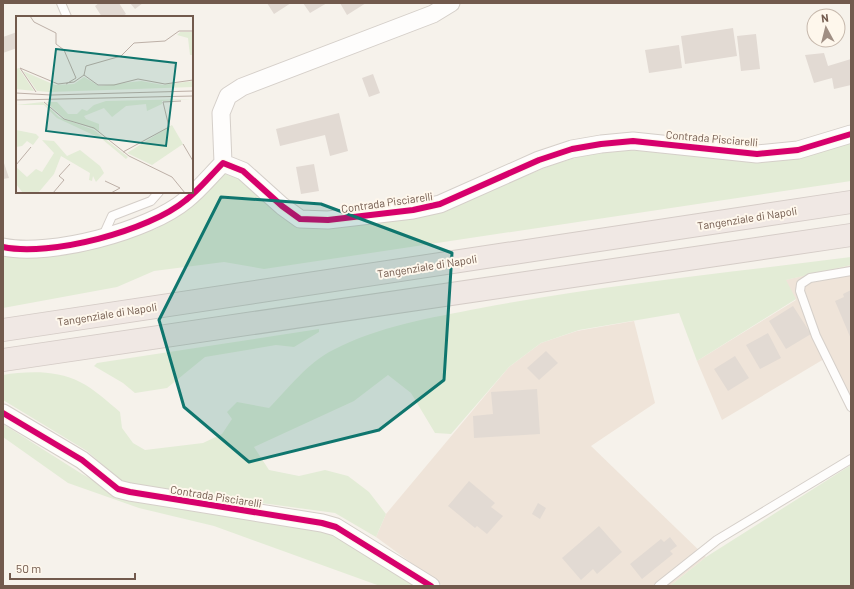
<svg xmlns="http://www.w3.org/2000/svg" width="854" height="589" font-family="Barlow,sans-serif">
<style>
.residential{fill:#efe4d9}
.green{fill:#e3ecd6}
.building{fill:#e2dad3}
.lines{fill:none;stroke-linecap:round;stroke-linejoin:round}
.lane-casing{stroke:#d5cfc9;stroke-width:10}
.street-casing{stroke:#d5cfc9;stroke-width:19}
.highway-casing{stroke:#d5ccc7;stroke-width:24}
.lane{stroke:#fefdfc;stroke-width:8}
.street{stroke:#fefdfc;stroke-width:17}
.highway{stroke:#f0e8e4;stroke-width:22}
.cycleway-casing{stroke:#fef7ec;stroke-width:8}
.cycleway{stroke:#d6006c;stroke-width:6}
.marked{fill:#0f766e;fill-opacity:0.2;stroke:#0f766e;stroke-width:3;stroke-linejoin:round}
.labels{text-anchor:middle;dominant-baseline:central;stroke-width:4;stroke-linejoin:round;paint-order:stroke}
.street-label{font-size:11px;fill:#725a4d;stroke:#fef7ec}
.inset-road{fill:none;stroke:#bdb0a7;stroke-width:1}
.view{fill:#0f766e;fill-opacity:0.15;stroke:#0f766e;stroke-width:2}
.inset-edge{fill:none;stroke:#725a4d;stroke-width:2}
</style>
<rect width="100%" height="100%" fill="#f6f2eb"/>
<path class="residential" d="M851 265V415L824 359 722 420 697 361 796 300 785 280Z
M634 321 655 403 591 446 706 557 670 586H443L376 537 386 514 509 367 541 343 577 331Z"/>
<path class="green" d="M851 143V181L264 269 224 262 154 271 117 287 3 308V253L86 249 156 229 193 205 225 171 241 177 301 225 494 189 552 165 585 155 628 150 781 161Z
M851 257V265L786 280 796 299 697 361 679 313 579 330 541 343 509 367 451 434 435 433 411 393 388 375 354 401 254 447 269 470 299 476 325 470 348 476 369 492 386 514 376 537 335 513 144 487 120 480 87 451 3 400V375C26 371 58 370 80 382 94 389 107 401 120 412L122 428 133 443 145 450 203 443 222 434 232 419 227 412 237 402 269 408C289 388 307 363 333 350 379 326 430 318 481 308 603 285 728 273 851 257Z
M319 329V332L294 347 276 345 205 357 167 388 135 393 123 383 94 366 97 363Z
M3 424 82 474 120 495 320 528 338 535 417 586H380L214 526 139 508 68 483 3 437Z
M851 465V586H670L706 557Z"/>
<path class="building" d="M99 3H119L126 14 121 17H102L95 6Z
M130 3H143L135 9Z
M267 3H291L274 14Z
M303 3H327L310 13Z
M340 3H366L347 15Z
M733 28 737 56 685 64 681 36Z
M17 32V48L3 53V37Z
M756 34 760 69 741 71 737 36Z
M679 45 682 68 649 73 645 50Z
M824 53 828 66 851 59V85L834 89 832 78 814 83 805 55Z
M373 74 380 93 369 97 362 78Z
M339 113 348 151 330 156 325 135 280 146 276 129Z
M3 160 9 178 3 179Z
M314 164 319 191 301 194 296 167Z
M851 290V339L835 301 844 297 843 294Z
M793 306 811 334 786 349 769 321Z
M768 333 781 358 760 369 746 345Z
M546 351 558 363 539 380 527 368Z
M735 356 749 378 728 391 714 369Z
M537 389 540 434 474 438 473 416 493 414 491 392Z
M469 481 495 503 491 507 503 516 487 534 477 526 475 528 448 506Z
M538 503 546 508 540 519 532 514Z
M599 526 622 552 597 574 593 569 581 580 562 558Z
M670 537 677 546 670 551 673 554 642 579 630 564 661 539 664 542Z"/>
<g class="lines">
<defs>
<path id="lane" d="M61 3 67 17
M103 236 112 216 151 201 159 192
M851 271 810 278 801 284 800 291 816 336 851 407
M659 586 717 540 851 459"/>
<path id="street" d="M223 163 221 113 228 96 242 87 433 14 451 3
M3 247C50 257 149 231 186 200 199 190 211 175 223 163L243 171 282 206 300 219 328 220 413 210 440 204 539 160 572 149 601 144 633 141 757 154 798 150 851 134
M3 413 82 460 118 489 130 492 322 523 336 527 431 586"/>
<path id="highway" d="M3 330 851 202
M3 360 851 235"/>
</defs>
<use href="#lane" class="lane-casing"/>
<use href="#street" class="street-casing"/>
<use href="#highway" class="highway-casing"/>
<use href="#lane" class="lane"/>
<use href="#street" class="street"/>
<use href="#highway" class="highway"/>
<defs>
<path id="cycleway" d="M3 247C50 257 149 231 186 200 199 190 211 175 223 163L243 171 282 206 300 219 328 220 413 210 440 204 539 160 572 149 601 144 633 141 757 154 798 150 851 134
M3 413 82 460 118 489 130 492 322 523 336 527 431 586"/>
</defs>
<use href="#cycleway" class="cycleway-casing"/>
<use href="#cycleway" class="cycleway"/>
</g>
<path class="marked" d="M221 197 321 204 452 253 444 380 379 430 249 462 184 407 159 320Z"/>
<g class="labels">
<g class="street-label">
<text transform="translate(712 138) rotate(5)">Contrada Pisciarelli</text>
<text transform="translate(387 202) rotate(-8)">Contrada Pisciarelli</text>
<text transform="translate(747 218) rotate(-9)">Tangenziale di Napoli</text>
<text transform="translate(427 266) rotate(-9)">Tangenziale di Napoli</text>
<text transform="translate(107 314) rotate(-9)">Tangenziale di Napoli</text>
<text transform="translate(216 496) rotate(9)">Contrada Pisciarelli</text>
</g>
</g>
<g transform="translate(16 16)">
<rect width="177" height="177" fill="#f6f2eb"/>
<path d="M164 16H177V39H174L172 22 161 19ZM3 52 4 54 18 75 0 73V53ZM7 55 39 69 58 68 68 61 83 70 125 65 147 69 177 65V71L33 76 21 75ZM177 83 146 85V88L131 95 130 88 110 90 96 101 88 92 68 100 70 103 83 108V115L48 102 30 86H41L52 98H61L66 93 71 95 78 89 90 85ZM27 86 43 101 78 114 112 141 110 143 86 123 41 102 28 89H0ZM156 109 167 128 136 149 111 137ZM0 114 20 118 23 121 17 129 11 125 6 130 0 131ZM26 124 38 125 51 140 64 134 84 150 88 157 80 166 77 160 76 165 73 164 74 157 45 140 38 158 22 177H7L0 168V151L11 161 20 153 26 156 38 137Z" fill="#e3ecd6"/>
<path class="inset-road" d="M14 0 18 6 40 17V28L48 34 60 62 50 68M68 59 70 50 105 40 118 27 149 25 163 15H177M20 76 4 52 42 68 58 66 68 59 82 69H98L122 63 149 68 177 64M0 77 35 79 177 75M0 84 177 80M28 86 48 103 78 112 113 140 156 161 169 177M167 128 177 145M107 136 153 111 147 86 165 85M0 149 15 131M89 165 104 172 95 177M37 177 48 164 43 160 54 148"/>
<path class="view" d="M40 33 160 47 150 130 30 115Z"/>
<rect width="177" height="177" class="inset-edge"/>
</g>
<rect width="854" height="589" fill="none" stroke="#725a4d" stroke-width="8"/>
<g transform="translate(826 28) rotate(353)"><circle r="19" fill="#fef7ec" stroke="#c6b8ac"/>
<path d="M0-3L7 15L0 10L-7 15Z" fill="#a08f84"/>
<text y="-6" font-size="11" font-weight="bold" text-anchor="middle" fill="#725a4d">N</text>
</g>
<path d="M10 573v6h125v-6" fill="none" stroke="#725a4d" stroke-width="2"/>
<text x="16" y="573" font-size="12" fill="#725a4d" stroke="#fef7ec" stroke-width="3" paint-order="stroke">50 m</text>
</svg>
